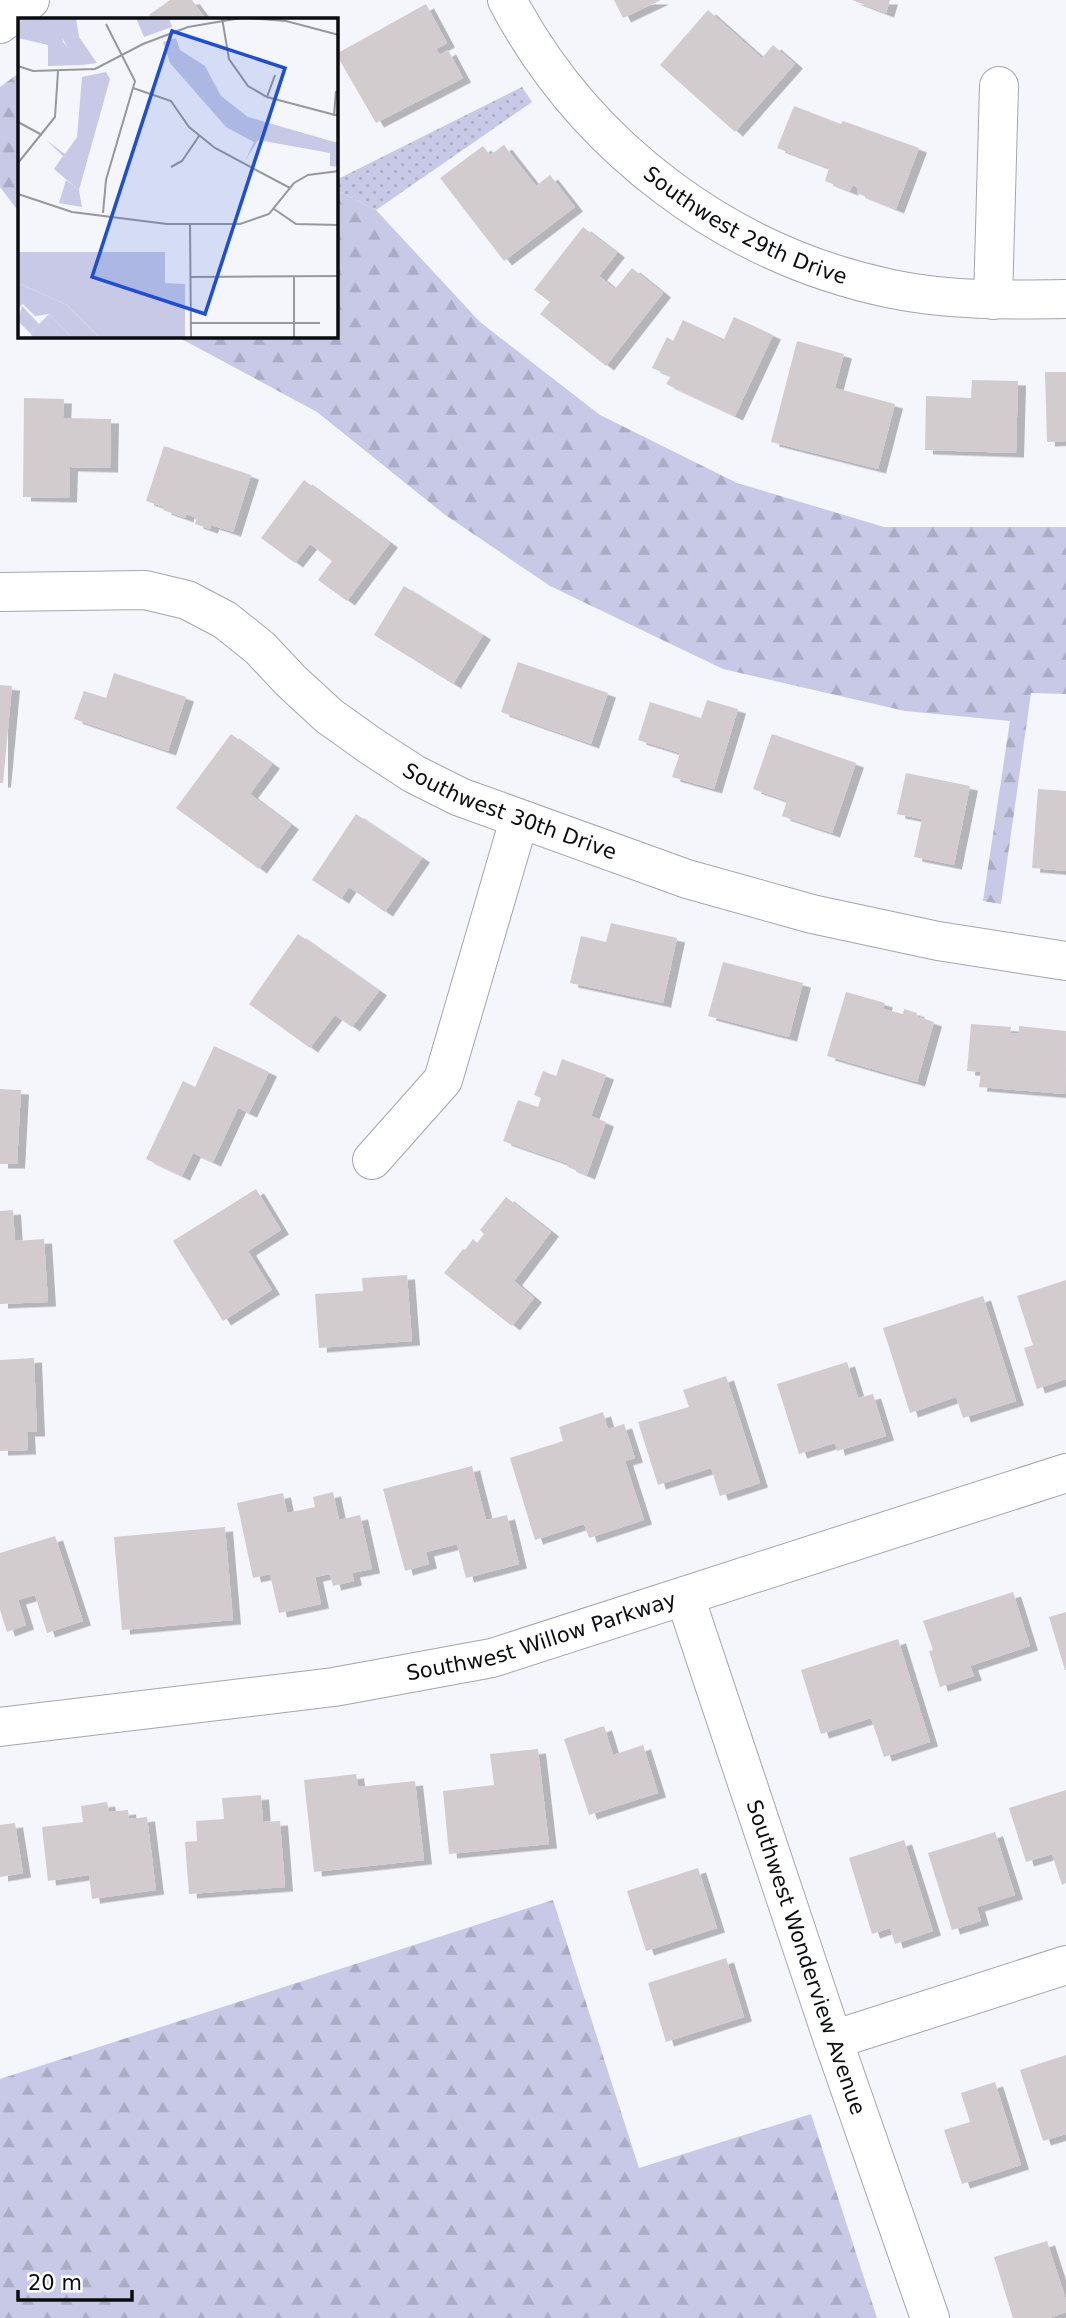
<svg xmlns="http://www.w3.org/2000/svg" width="1066" height="2318" font-family="'DejaVu Sans',sans-serif">
<style>
.grass{fill:url(#grass-dots)}
.forest{fill:url(#forest-firs)}
.building{fill:#d3cccf;filter:url(#shadow)}
.lines{fill:none;stroke-linecap:round;stroke-linejoin:round}
.minor-casing{stroke:#a5a5ac;stroke-width:40}
.minor{stroke:#fff;stroke-width:38}
.labels{text-anchor:middle;dominant-baseline:central;stroke-width:7;stroke-linejoin:round;paint-order:stroke}
.street-label{font-size:21px;fill:#0b0c0e;stroke:#fff}
.inset-road{fill:none;stroke:#97989d;stroke-width:2}
.view{fill:#1d4ed8;fill-opacity:0.15;stroke:#1d4ed8;stroke-width:3.5}
.inset-edge{fill:none;stroke:#0b0c0e;stroke-width:3.5}
</style>
<defs>
<pattern id="grass-dots" width="8" height="8" patternUnits="userSpaceOnUse" patternTransform="scale(1.75)"><rect width="8" height="8" fill="#c7c9e6"/><path d="M2 2h.1M6 6h.1" fill="none" stroke="#aaabc4" stroke-width="1.8" stroke-linecap="round"/></pattern>
<pattern id="forest-firs" width="22" height="20" patternUnits="userSpaceOnUse" patternTransform="scale(1.75)"><rect width="22" height="20" fill="#c7c9e6"/><path d="M5 1l3.5 6h-7zM16 11l3.5 6h-7z" fill="#aaabc4"/></pattern>
<filter id="shadow"><feDropShadow dx="8" dy="4.5" stdDeviation="0" flood-color="#0004"/></filter>
</defs>
<rect width="100%" height="100%" fill="#f5f5fc"/>
<path class="grass" d="M522 87 532 102 376 210 336 190V180Z"/>
<path class="forest" d="M19 73V212L0 187V87Z
M336 190 376 210 480 322 600 415 737 483 884 527H1066V694L1031 693 1001 904 983 901 1010 721 905 711 723 669 550 586 444 514 317 412 176 336H336Z
M553 1900 639 2168 811 2114 877 2318H0V2079Z"/>
<path class="building" d="M170 0H192L206 19H152L149 15Z
M614 0H661L623 18Z
M852 0H890L886 13Z
M426 4 447 43 436 49 440 55 448 50 463 78 376 123 336 54Z
M708 10 762 58 773 45 795 64 735 132 660 65Z
M794 106 841 124 843 121 919 148 896 209 857 193 858 188 853 185 850 191 825 181 829 168 777 148Z
M504 145 536 186 550 175 575 207 504 261 440 178 483 146 490 155Z
M583 227 617 253 599 276 615 289 632 268 663 293 606 366 540 314 550 302 534 290Z
M734 317 773 335 735 416 666 384 671 376 652 368 667 337 673 341 683 320 724 339Z
M797 341 844 354 835 388 895 404 878 469 771 442Z
M1045 372H1066V441L1047 442Z
M972 380 1018 381 1016 453 925 450 926 396 971 398Z
M24 398 64 399 63 418 111 419 110 468 70 467 69 498 23 497Z
M164 446 251 475 233 532 211 525 210 529 195 524 197 518 186 514V518L163 510 164 507 146 501Z
M304 480 390 543 347 601 318 580 332 561 310 544 295 563 261 538Z
M404 586 483 635 453 684 374 635Z
M518 662 608 693 591 744 501 712Z
M114 673 186 697 168 751 74 719 84 691 106 698Z
M0 685 12 686 3 783H0Z
M707 700 738 709 714 789 672 777 680 753 638 740 650 702 701 718Z
M231 734 272 764 250 794 291 825 259 869 176 808Z
M772 734 856 763 832 833 782 816 787 801 753 789Z
M906 773 970 786 954 865 914 857 922 819 897 814Z
M1038 789 1066 791V871L1032 868Z
M356 814 422 858 385 912 349 887 341 899 312 880Z
M611 923 677 938 663 1003 570 983 581 936 606 942Z
M298 934 379 991 352 1027 335 1015 310 1048 249 1004Z
M723 962 803 983 789 1037 708 1016Z
M846 992 885 1003 883 1009 903 1014 904 1009 917 1013 916 1016 934 1022 917 1082 827 1056Z
M971 1024 1011 1027 1010 1033H1019V1026L1066 1031 1065 1094 979 1087 981 1072 967 1071Z
M214 1046 269 1072 249 1113 238 1108 213 1162 193 1153 182 1176 146 1159 183 1081 195 1087Z
M562 1059 606 1075 591 1116 606 1122 587 1175 568 1167 569 1164 503 1141 518 1100 538 1107 541 1098 534 1095 543 1071 556 1076Z
M0 1089 21 1090 17 1164H0Z
M256 1189 281 1230 248 1251 272 1290 223 1321 173 1241Z
M506 1197 551 1232 514 1281 534 1298 512 1326 444 1273 463 1249 465 1250 473 1239 477 1243 484 1234 480 1230Z
M13 1210 15 1241 44 1239 48 1302 0 1304V1211Z
M407 1275 412 1341 319 1348 315 1294 363 1291 362 1278Z
M1066 1280V1379L1037 1389 1024 1348 1033 1345 1017 1296Z
M983 1296 1016 1401 963 1418 956 1397 910 1413 883 1328Z
M34 1358 37 1432H27L28 1450 0 1451V1360Z
M847 1362 858 1398 873 1394 886 1436 837 1451 835 1443 799 1454 777 1384Z
M726 1376 760 1483 720 1496 711 1468 658 1485 638 1422 689 1407 683 1390Z
M603 1412 608 1429 624 1424 635 1458 625 1461 644 1520 589 1538 584 1524 535 1540 510 1458 563 1441 559 1427Z
M472 1466 486 1520 507 1515 519 1564 466 1578 457 1544 426 1552 429 1564 405 1571 383 1489Z
M333 1492 339 1520 360 1515 372 1569 352 1573 354 1581 333 1586 330 1574 315 1577 321 1604 279 1613 270 1574 253 1578 237 1503 283 1493 287 1513 315 1507 313 1497Z
M225 1527 233 1620 122 1630 114 1537Z
M55 1536 83 1621 47 1633 35 1595 18 1600 26 1625 7 1632 0 1610V1553Z
M1013 1592 1030 1646 970 1666 974 1676 940 1687 929 1651 933 1650 923 1621Z
M1066 1612V1670H1065L1049 1617Z
M898 1639 930 1742 884 1757 871 1718 821 1734 801 1670Z
M604 1726 613 1755 643 1745 658 1793 589 1815 564 1739Z
M538 1749 549 1844 449 1854 443 1791 494 1785 490 1754Z
M356 1774 358 1787 415 1781 424 1860 314 1872 304 1780Z
M1066 1790V1883L1062 1885 1052 1854 1026 1862 1009 1808Z
M261 1795 263 1822 280 1821 285 1887 189 1894 185 1842 197 1841 196 1821 224 1819 222 1798Z
M107 1802 109 1812 128 1810 129 1819 147 1817 156 1890 92 1899 89 1875 48 1881 42 1827 83 1822 81 1806Z
M15 1823 23 1873 0 1877V1825Z
M995 1832 1015 1895 977 1907 981 1921 952 1930 928 1853Z
M904 1840 933 1931 895 1944 890 1928 872 1934 849 1858Z
M698 1868 717 1928 646 1951 627 1891Z
M726 1958 744 2017 666 2042 648 1983Z
M1066 2055V2134L1043 2141 1020 2070Z
M995 2082 1021 2165 962 2184 944 2130 970 2122 961 2093Z
M1047 2241 1066 2300V2312L1049 2318H1013L994 2257Z"/>
<g class="lines">
<defs>
<g id="minor">
<path id="s1" d="M507 0C585 148 728 255 892 289 949 301 1008 300 1066 299"/>
<path d="M0 24 30 0"/>
<path d="M993 300 999 86"/>
<path id="s2" d="M0 592 145 590 187 600 225 620 260 648 291 681 329 716 371 746 414 774 460 797 687 879 812 914 938 941 1066 961"/>
<path d="M372 1160 443 1080 519 820"/>
<path id="s3" d="M685 1597 833 2040 930 2318"/>
<path id="s4" d="M0 1727 334 1687 492 1658 1066 1473"/>
<path d="M833 2040 1066 1965"/>
</g>
</defs>
<use href="#minor" class="minor-casing"/>
<use href="#minor" class="minor"/>
</g>
<g class="labels">
<g class="street-label">
<text stroke="none"><textPath href="#s1" startOffset="336">Southwest 29th Drive</textPath></text>
<text stroke="none"><textPath href="#s2" startOffset="579">Southwest 30th Drive</textPath></text>
<text stroke="none"><textPath href="#s4" startOffset="550">Southwest Willow Parkway</textPath></text>
<text stroke="none"><textPath href="#s3" startOffset="380">Southwest Wonderview Avenue</textPath></text>
</g>
</g>
<g transform="translate(18 18)">
<rect width="320" height="320" fill="#f5f5fc"/>
<path d="M48 162 61 172 64 189 41 185ZM0 265 49 287 82 320H55L31 296 17 298 5 286 1 289Z" fill="#c7c9e6"/>
<path d="M40 0H58L61 19 79 45 64 47 54 37 39 11ZM118 0H151L154 9 126 19ZM158 20 162 32 187 48 203 78 230 99 320 125V149L312 148V135L240 122 227 143 236 124 208 109 152 45 145 24ZM0 234H147V265L167 266V320H82L49 287 0 265Z" fill="#c7c9e6"/>
<path d="M0 0H40L45 24 64 47 30 48V27L0 20ZM88 54 92 61 61 172 36 151 45 138 28 122 47 136 59 119 64 59ZM4 288 21 306 12 315 0 303Z" fill="#c7c9e6"/>
<path d="M31 296 55 320H15L12 315Z" fill="#c7c9e6"/>
<path class="inset-road" d="M204 0 211 41 230 68 249 79 321 98M231 0 268 3 321 17M0 48 15 53 77 51 125 26 170 9 223 0M115 70 153 83 171 109 197 130 272 170M249 79 257 57M316 98 318 73M0 104 24 117M0 145 37 99 40 53M153 149 164 143 181 118M0 176 54 194 149 206H222L251 196 276 165 290 157 321 153M256 191 278 206 321 207M85 195 88 162 117 63 88 6M172 206 173 320M172 259 321 258M276 259V320M173 305H302"/>
<path class="view" d="M154 13 267 50 187 296 74 259Z"/>
<rect width="320" height="320" class="inset-edge"/>
</g>
<path d="M18 2290v10h114v-10" fill="none" stroke="#0b0c0e" stroke-width="3.5"/>
<text x="28" y="2290" font-size="21" fill="#0b0c0e" stroke="#ffffff" stroke-width="5" paint-order="stroke">20 m</text>
</svg>
